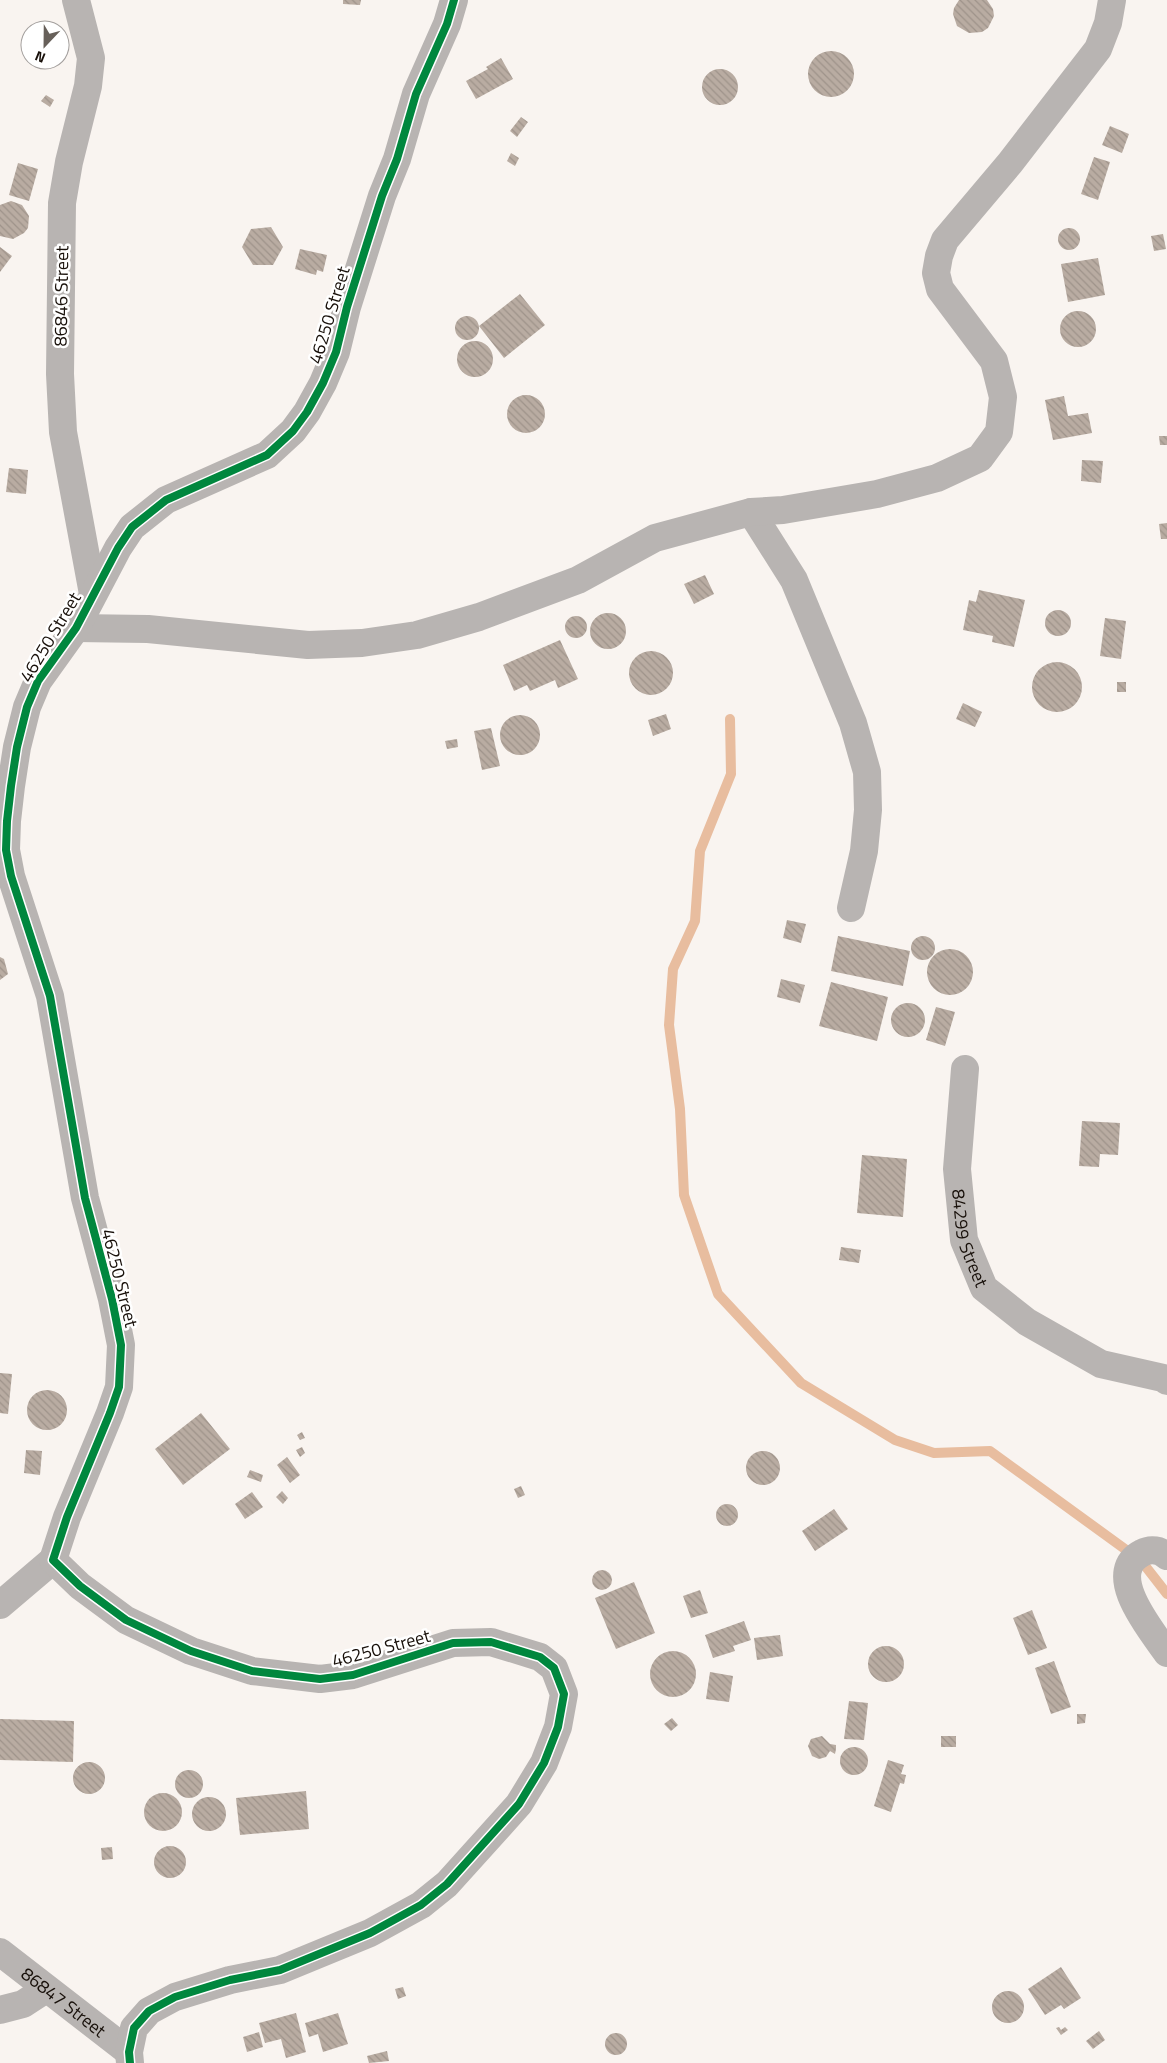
<svg xmlns="http://www.w3.org/2000/svg" width="1167" height="2063" font-family="'Titillium Web',sans-serif">
<style>
.lines{fill:none;stroke-linecap:round;stroke-linejoin:round}
.stream{stroke:#e8bd9f;stroke-width:10}
.building{fill:url(#building-back-hatch)}
.minor{stroke:#b8b4b2;stroke-width:28}
.cycleway-casing{stroke:#fff;stroke-width:11}
.cycleway{stroke:#00873e;stroke-width:8}
.labels{text-anchor:middle;dominant-baseline:central;stroke-width:5;stroke-linejoin:round;paint-order:stroke}
.street-label{font-size:18px;fill:#18100a;stroke:#fff}
</style>
<defs>
<pattern id="building-back-hatch" width="6" height="6" patternUnits="userSpaceOnUse" patternTransform="scale(1.25)"><rect width="6" height="6" fill="#b9aca2"/><path d="M-1 5l2 2M0 0l6 6M5-1l2 2" fill="none" stroke="#9e938a"/></pattern>
</defs>
<rect width="100%" height="100%" fill="#f9f4f0"/>
<g class="lines">
<path class="stream" d="M730 719 731 774 700 851 695 921 673 969 669 1025 680 1109 684 1195 718 1294 801 1383 895 1440 934 1453 990 1451 1129 1552
M1146 1567 1167 1594"/>
</g>
<path class="building" d="M343 0H361L360 5 343 4Z
M959 0H987L993 9 994 16 988 28 982 32 969 33 957 26 953 14 954 8Z
M808 74a23 23 0 1 1 46 0a23 23 0 1 1-46 0Z
M501 58 513 79 476 99 466 81 488 69 486 67Z
M702 87a18 18 0 1 1 36 0a18 18 0 1 1-36 0Z
M46 95 54 100 50 107 41 101Z
M521 117 528 122 517 137 510 131Z
M1110 126 1129 134 1122 153 1102 145Z
M511 153 519 158 515 166 507 161Z
M1094 157 1110 162 1098 200 1081 194Z
M18 163 38 169 29 201 9 195Z
M11 201 22 205 29 216 28 228 24 233 13 239 0 236V205Z
M271 227 283 247 273 265H253L242 247 251 229Z
M1058 239a11 11 0 1 1 22 0a11 11 0 1 1-22 0Z
M1163 234 1166 249 1154 251 1151 236Z
M0 247 12 256 0 272Z
M300 249 327 255 323 272 317 270 316 275 295 269Z
M1098 258 1105 295 1068 302 1061 264Z
M520 294 545 325 504 358 479 326Z
M1060 329a18 18 0 1 1 36 0a18 18 0 1 1-36 0Z
M455 328a12 12 0 1 1 24 0a12 12 0 1 1-24 0Z
M457 359a18 18 0 1 1 36 0a18 18 0 1 1-36 0Z
M507 414a19 19 0 1 1 38 0a19 19 0 1 1-38 0Z
M1064 396 1068 416 1088 413 1092 433 1053 440 1045 400Z
M1159 436H1167V445H1160Z
M1082 460 1103 461 1101 483 1081 481Z
M9 468 28 470 26 494 6 492Z
M1167 523V539H1161L1159 524Z
M705 575 714 594 694 604 684 584Z
M979 590 1025 600 1014 647 992 642 993 636 963 630 969 600 976 602Z
M1045 623a13 13 0 1 1 26 0a13 13 0 1 1-26 0Z
M590 631a18 18 0 1 1 36 0a18 18 0 1 1-36 0Z
M565 627a11 11 0 1 1 22 0a11 11 0 1 1-22 0Z
M1105 618 1126 621 1121 659 1100 656Z
M560 640 578 679 558 688 555 680 530 691 527 685 514 691 503 665Z
M629 673a22 22 0 1 1 44 0a22 22 0 1 1-44 0Z
M1032 687a25 25 0 1 1 50 0a25 25 0 1 1-50 0Z
M1117 682H1126V692H1117Z
M963 703 982 712 975 727 956 719Z
M666 714 671 729 653 736 648 720Z
M500 735a20 20 0 1 1 40 0a20 20 0 1 1-40 0Z
M491 728 500 766 482 770 474 731Z
M457 739 458 747 447 749 445 741Z
M787 920 806 924 801 943 783 938Z
M838 936 910 951 903 986 831 971Z
M911 948a12 12 0 1 1 24 0a12 12 0 1 1-24 0Z
M927 972a23 23 0 1 1 46 0a23 23 0 1 1-46 0Z
M0 957 4 959 8 974 0 980Z
M781 979 805 985 800 1003 777 997Z
M831 982 888 997 877 1041 819 1026Z
M891 1020a17 17 0 1 1 34 0a17 17 0 1 1-34 0Z
M936 1007 955 1012 945 1046 926 1040Z
M1082 1121 1120 1123 1118 1155 1100 1154 1099 1167 1079 1166Z
M862 1155 907 1159 903 1217 857 1213Z
M841 1247 861 1250 859 1263 839 1260Z
M0 1373 12 1374 8 1414 0 1413Z
M27 1410a20 20 0 1 1 40 0a20 20 0 1 1-40 0Z
M201 1413 230 1449 183 1485 155 1449Z
M302 1432 305 1438 300 1440 297 1435Z
M302 1447 305 1453 300 1457 296 1450Z
M26 1450 42 1451 40 1475 24 1473Z
M746 1468a17 17 0 1 1 34 0a17 17 0 1 1-34 0Z
M287 1457 300 1475 290 1483 277 1465Z
M250 1470 263 1475 261 1482 247 1477Z
M521 1486 525 1495 518 1498 514 1489Z
M282 1491 288 1498 283 1504 276 1497Z
M252 1492 263 1507 245 1519 235 1504Z
M716 1515a11 11 0 1 1 22 0a11 11 0 1 1-22 0Z
M834 1509 848 1529 815 1551 802 1531Z
M592 1580a10 10 0 1 1 20 0a10 10 0 1 1-20 0Z
M634 1582 655 1633 616 1649 595 1598Z
M700 1590 708 1613 691 1618 683 1596Z
M1032 1610 1047 1648 1028 1655 1013 1618Z
M744 1621 751 1640 733 1646 735 1651 713 1658 705 1635Z
M780 1635 783 1656 757 1660 754 1638Z
M868 1664a18 18 0 1 1 36 0a18 18 0 1 1-36 0Z
M650 1674a23 23 0 1 1 46 0a23 23 0 1 1-46 0Z
M1054 1661 1071 1707 1051 1714 1035 1668Z
M710 1672 733 1676 729 1702 706 1699Z
M849 1701 868 1703 864 1740 844 1739Z
M1077 1714H1086L1085 1723 1077 1724Z
M672 1718 678 1725 671 1731 664 1724Z
M0 1719 74 1721 73 1762 0 1760Z
M822 1736 830 1744 836 1745V1749L835 1754 830 1751 826 1757 819 1759 812 1756 808 1746 811 1739Z
M941 1736H956V1747H941Z
M840 1761a14 14 0 1 1 28 0a14 14 0 1 1-28 0Z
M888 1760 904 1765 901 1774 906 1775 904 1784 900 1783 891 1812 874 1806Z
M73 1778a16 16 0 1 1 32 0a16 16 0 1 1-32 0Z
M175 1784a14 14 0 1 1 28 0a14 14 0 1 1-28 0Z
M306 1791 309 1829 240 1835 236 1798Z
M144 1812a19 19 0 1 1 38 0a19 19 0 1 1-38 0Z
M192 1814a17 17 0 1 1 34 0a17 17 0 1 1-34 0Z
M154 1862a16 16 0 1 1 32 0a16 16 0 1 1-32 0Z
M112 1847 113 1859 102 1860 101 1848Z
M1061 1967 1081 1998 1064 2009 1061 2005 1045 2015 1028 1989Z
M403 1987 406 1996 398 1999 395 1989Z
M992 2007a16 16 0 1 1 32 0a16 16 0 1 1-32 0Z
M296 2013 306 2052 286 2058 281 2039 265 2043 259 2023Z
M338 2013 348 2044 323 2052 318 2034 309 2037 305 2023Z
M1059 2027 1061 2030 1065 2027 1068 2030 1061 2035 1056 2028Z
M1099 2031 1105 2040 1093 2049 1086 2041Z
M259 2032 263 2047 247 2052 243 2037Z
M605 2044a11 11 0 1 1 22 0a11 11 0 1 1-22 0Z
M387 2051 389 2061 369 2063 367 2056Z"/>
<g class="lines">
<g class="minor">
<path d="M76 0 91 58 88 86 69 162 62 203 60 374 63 432 93 594"/>
<path d="M751 512 794 580 853 723 867 772 868 810 864 851 851 908"/>
<path d="M76 628 148 629 308 645 362 643 417 635 479 617 578 580 655 538 751 512 783 510 877 494 937 478 980 458 999 432 1003 397 994 361 940 289 936 273 939 256 945 240 1010 163 1098 49 1108 23 1112 0"/>
<path id="s1" d="M965 1069 957 1169 964 1240 984 1288 1027 1322 1101 1364 1163 1378 1167 1381"/>
<path d="M1167 1556C1160 1550 1151 1548 1142 1553 1103 1573 1151 1630 1167 1653"/>
<path d="M0 1605 53 1560"/>
<path id="s2" d="M0 1952 129 2052"/>
<path d="M0 2010 23 2004 46 1989"/>
<path d="M130 2063 129 2052 134 2028 149 2011 175 1997 230 1980 280 1970 370 1933 421 1905 447 1884 519 1804 544 1763 558 1727 564 1694 554 1668 540 1657 491 1642 453 1643 353 1675 320 1679 252 1671 191 1651 126 1620 80 1586 53 1560 67 1517 110 1413 119 1387 121 1345 112 1299 85 1198 50 996 11 876 6 850 7 821 11 786 17 747 27 707 38 681 76 628 118 548 132 527 166 500 267 455 293 431 307 412 323 383 336 352 347 307 382 196 397 159 416 94 447 24 454 0"/>
</g>
<defs>
<path id="cycleway" d="M130 2063 129 2052 134 2028 149 2011 175 1997 230 1980 280 1970 370 1933 421 1905 447 1884 519 1804 544 1763 558 1727 564 1694 554 1668 540 1657 491 1642 453 1643 353 1675 320 1679 252 1671 191 1651 126 1620 80 1586 53 1560 67 1517 110 1413 119 1387 121 1345 112 1299 85 1198 50 996 11 876 6 850 7 821 11 786 17 747 27 707 38 681 76 628 118 548 132 527 166 500 267 455 293 431 307 412 323 383 336 352 347 307 382 196 397 159 416 94 447 24 454 0"/>
</defs>
<use href="#cycleway" class="cycleway-casing"/>
<use href="#cycleway" class="cycleway"/>
</g>
<g class="labels">
<g class="street-label">
<text transform="translate(61 296) rotate(-89)">86846 Street</text>
<text transform="translate(329 315) rotate(-73)">46250 Street</text>
<text transform="translate(50 637) rotate(-59)">46250 Street</text>
<text stroke="none"><textPath href="#s1" startOffset="171">84299 Street</textPath></text>
<text transform="translate(120 1278) rotate(76)">46250 Street</text>
<text transform="translate(381 1648) rotate(-15)">46250 Street</text>
<text stroke="none"><textPath href="#s2" startOffset="81">86847 Street</textPath></text>
</g>
</g>
<g transform="translate(45 45) rotate(202)"><circle r="24" fill="#ffffff" stroke="#a39f9d"/>
<path d="M0-4L9 19L0 12L-9 19Z" fill="#67605a"/>
<text y="-8" font-size="14" font-weight="bold" text-anchor="middle" fill="#18100a">N</text>
</g>
</svg>
